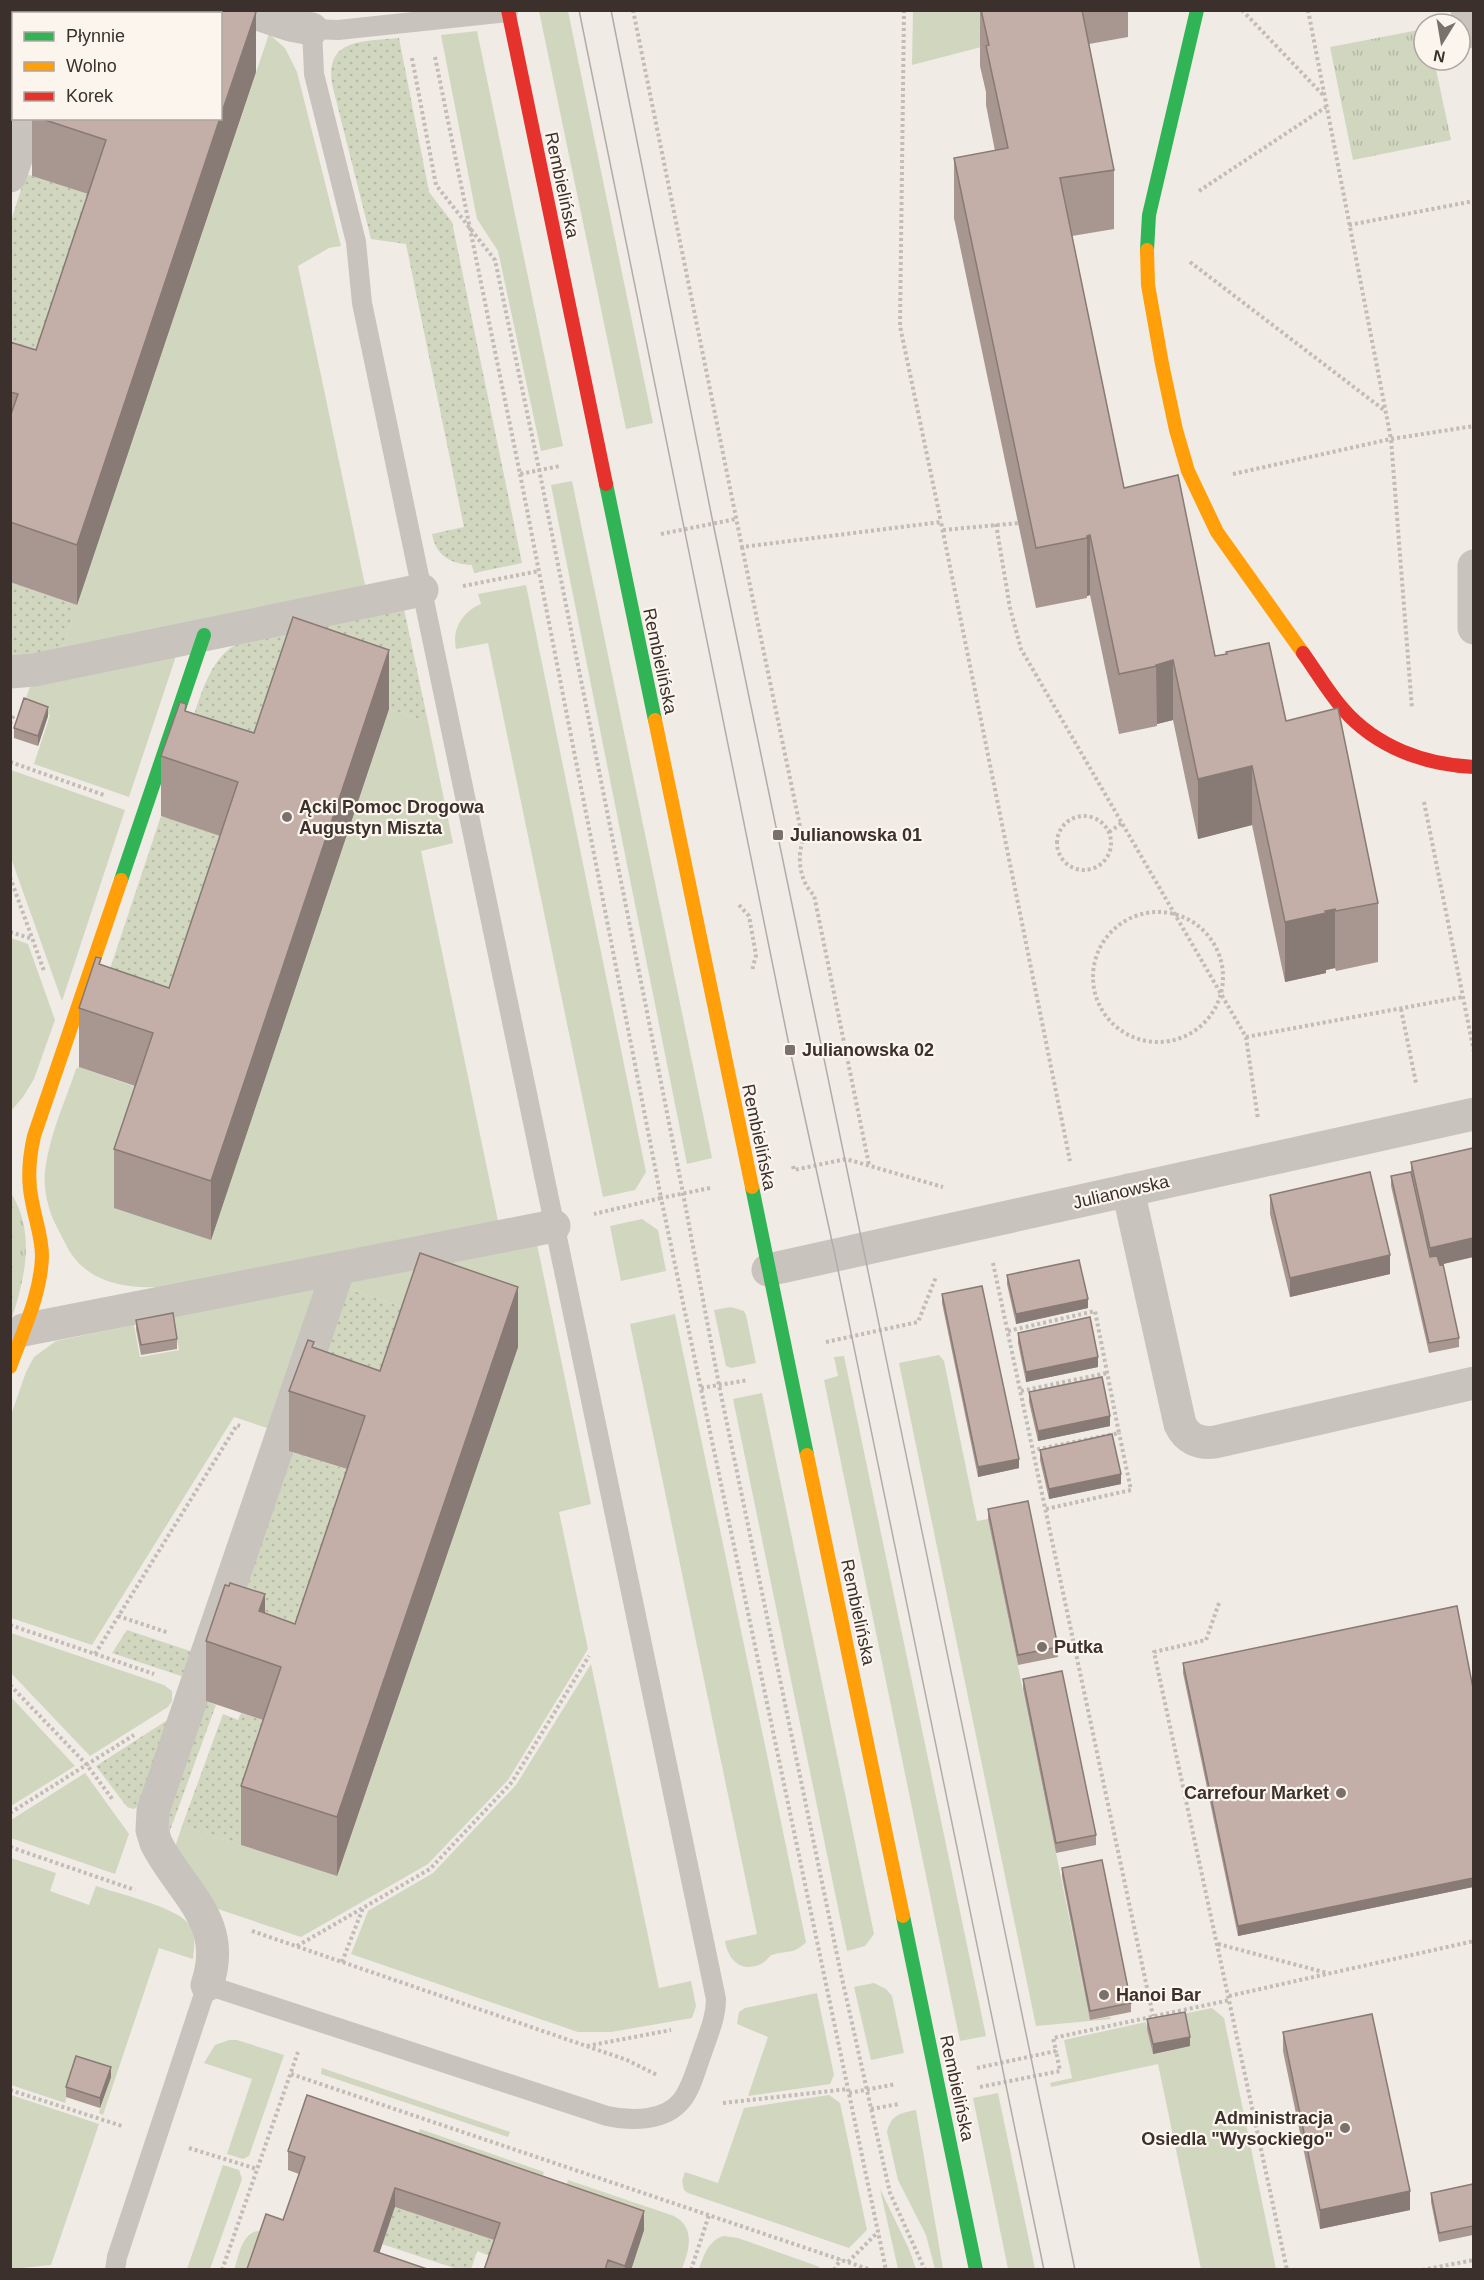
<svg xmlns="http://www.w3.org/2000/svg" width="1484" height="2280" font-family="Arial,sans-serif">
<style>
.grass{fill:#d1d6bf}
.park{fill:url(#park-tufts)}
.garden{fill:url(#garden-dots)}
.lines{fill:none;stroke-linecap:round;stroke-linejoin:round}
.path{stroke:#c2bbb6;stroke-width:4;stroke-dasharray:3 3;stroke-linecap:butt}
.lane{stroke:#c9c3be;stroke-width:20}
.street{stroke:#c9c3be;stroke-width:33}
.fast{stroke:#30b455;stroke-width:14}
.slow{stroke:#ff9f0a;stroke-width:14}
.jam{stroke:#e5322d;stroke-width:14}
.tram{stroke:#b1aca8;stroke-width:1.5}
.wall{fill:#a89690}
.shaded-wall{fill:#887a75}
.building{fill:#c3afa7;stroke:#887a75;stroke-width:1.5}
.poi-dot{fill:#7a716c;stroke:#fbf5ee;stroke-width:2}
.labels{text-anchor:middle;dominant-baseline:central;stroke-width:4.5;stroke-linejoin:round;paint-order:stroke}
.street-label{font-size:18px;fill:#3b302b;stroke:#fbf5ee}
.poi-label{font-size:18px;font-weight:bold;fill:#3b302b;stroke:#fbf5ee;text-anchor:start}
</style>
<defs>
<pattern id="park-tufts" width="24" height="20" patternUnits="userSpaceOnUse" patternTransform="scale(1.5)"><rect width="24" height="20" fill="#d1d6bf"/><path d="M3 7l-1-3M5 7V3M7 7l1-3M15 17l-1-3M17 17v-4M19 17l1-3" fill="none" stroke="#b4b8a4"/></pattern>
<pattern id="garden-dots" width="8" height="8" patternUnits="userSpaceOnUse" patternTransform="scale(1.5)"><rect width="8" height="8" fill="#d1d6bf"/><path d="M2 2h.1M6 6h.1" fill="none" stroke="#b4b8a4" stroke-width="1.8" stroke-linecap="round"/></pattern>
</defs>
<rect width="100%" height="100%" fill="#f0ebe5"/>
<path class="grass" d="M539 11H568L653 423 626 429Z
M913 11H1016L1020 37 912 65Z
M477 31 563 446 541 451 498 251 477 219 441 35Z
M269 34 285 48 297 72 341 246 329 248 298 266 365 585 62 649Z
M572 481 712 1158 687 1164 551 485Z
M526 585 646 1172 635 1190 603 1197 488 643 456 649C452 629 462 612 481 604L478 594Z
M176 656 129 797 34 764 50 715 23 706 30 687Z
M389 709 428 722 453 843 421 851 498 1221 171 1287C141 1288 107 1288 83 1267 72 1258 66 1245 60 1233 49 1214 43 1192 45 1171 49 1136 65 1102 76 1069L79 1067 153 1093 211 1240Z
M11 770 125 810 62 1001 11 858Z
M11 938 28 944 55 1020 34 1079 23 1097 11 1111Z
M642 1219 658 1230 666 1271 621 1281 610 1226Z
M537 1244 591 1504 559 1512 588 1649 508 1780 428 1864 301 1937 218 1909 175 1847 182 1826 337 1876 420 1313 346 1288 348 1281Z
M319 1287 270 1429 234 1417 92 1645 11 1618V1415L26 1372 34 1357 56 1341 134 1325 140 1357 179 1350 173 1316Z
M731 1307 744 1311 746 1315 756 1363 731 1368 726 1366 714 1310Z
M675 1314 806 1942C794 1955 787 1950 772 1955 768 1957 766 1962 761 1964 741 1973 728 1960 725 1941L757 1934 630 1324Z
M939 1355 944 1361 977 1521 988 1519 1090 2020 1110 2017 1111 2019 1036 2026 899 1363Z
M844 1356 986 2036 960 2041 824 1380 838 1376 834 1357Z
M762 1393 874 1934 865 1946 847 1951 733 1399Z
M11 1633 164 1685 172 1691V1701L168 1707 90 1756 11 1673Z
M591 1664 659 1988 691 1981 696 2006 692 2018 611 2032H578L351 1954 368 1911 433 1873 516 1785Z
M11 1697 75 1766 11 1806Z
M85 1773 129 1834 115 1874 11 1838V1820Z
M11 1858 56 1873 50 1891 89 1905 96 1886C119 1894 173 1906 188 1923 197 1933 194 1947 193 1959L159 1948 103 2115 99 2113 110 2077 76 2066 65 2103 11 2085Z
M874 1983 886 1989 892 1996 904 2053 871 2060 854 1987Z
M817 1993 834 2075 830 2084 748 2096 768 2037 737 2024 739 2012 745 2008Z
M1212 2008 1224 2018 1276 2269H1201L1158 2064 1051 2087 1050 2083 1072 2078 1064 2040 1146 2022 1153 2054 1183 2014Z
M229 2040H237L284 2055 249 2156 243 2159 227 2154 252 2079 204 2063 215 2045Z
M322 2068 510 2132 508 2137 321 2074Z
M998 2093 1035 2269H1008L973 2098Z
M11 2095 99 2124 51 2265 11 2269Z
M829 2095 840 2103 867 2230 849 2248 688 2193 684 2190 682 2181 685 2172 718 2183 744 2108Z
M916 2110 943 2269H935L926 2235 898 2180 887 2132C891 2115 900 2113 916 2110Z
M420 2129 544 2172 537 2193 413 2150Z
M223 2165 239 2170 242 2179 210 2269H187Z
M568 2180 674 2216C696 2228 689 2250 682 2269H631L644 2229 561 2201Z
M880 2189 909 2249 916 2269H898Z
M257 2231 266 2233 254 2269 234 2270C239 2256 241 2235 257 2231Z
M723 2236 738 2238 820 2267 817 2270 699 2269C704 2256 707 2242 723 2236Z"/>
<path class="park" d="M1424 29V60H1434L1451 140 1353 160 1330 47Z
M11 1193C36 1233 25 1278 11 1321Z"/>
<path class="garden" d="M399 38 429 192 452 222 522 563 474 573 472 565C451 564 436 556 432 534L464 527 406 244 371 239 332 84C325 37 365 42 399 38Z
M26 174 106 200 36 410 11 374V221Z
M11 582 77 605 62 649 32 655 11 656Z
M404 609 428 722 389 709 254 793 183 754C193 722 204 662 235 645Z
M161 816 238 842 169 1047 100 999Z
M346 1288 420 1313 380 1431 313 1384Z
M289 1451 365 1475 295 1683 232 1618Z
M127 1630 193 1652 184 1677 112 1653Z
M206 1701 216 1705 168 1836 160 1825Z
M241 1713 281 1726 241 1845 182 1826 223 1714 238 1720Z
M169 1719 138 1806 134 1809 127 1807 96 1766Z
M395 2207 500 2242 495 2258 477 2251 471 2270 457 2269 382 2244Z"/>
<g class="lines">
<path class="path" d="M633 10 742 547 941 522 1070 1161
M904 10 900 326 941 522
M1242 10 1324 96
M1308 10 1391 439 1412 709
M435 57 520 474 560 466
M412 58 436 185 495 260 539 469 683 1193 719 1385 841 1974 890 2193 925 2270
M1199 191 1326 107
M1349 225 1474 201
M1190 262 1384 410
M520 474 661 1198 594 1214
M1233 474 1391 439 1474 426
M996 524 1010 608 1021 649 1246 1037 1258 1119
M943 530 1019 523
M661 534 736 519
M742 547 803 841C796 858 801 884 814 895L869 1165
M463 586 539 571
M10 724 14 714
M10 762 104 795
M1424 802 1474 1052
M1057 843a27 27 0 1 1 54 0a27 27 0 1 1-54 0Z
M1109 832 1122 823
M10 877 44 971
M739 905 749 916 756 955 752 971
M1093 977a65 65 0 1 1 130 0a65 65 0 1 1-130 0Z
M10 932 33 939
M1401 1009 1416 1083
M1246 1037 1462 997
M793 1166 794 1170 846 1159 943 1187
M710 1188 661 1198 886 2270
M993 1263 1153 2016
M1008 1331 1095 1311 1119 1433 1034 1450
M826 1342 918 1322 936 1277
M701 1388 748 1380
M1021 1391 1107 1373
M1046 1509 1131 1490 1119 1433
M1219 1603 1206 1640 1154 1652 1287 2270
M118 1616 169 1633
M10 1625 154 1674
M95 1654 237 1425 240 1426
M10 1685 87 1765 113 1800
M10 1813 134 1735
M10 1847 135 1890
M252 1931 627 2060 657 2075
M1218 1944 1327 1973
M297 1946 430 1869 512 1782 589 1656
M342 1962 363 1908
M1229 1996 1474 1941
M587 2046 671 2030
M977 2068 1056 2051 1053 2038 1230 2000
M291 2074 871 2270
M980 2087 1060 2071 1056 2051
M10 2090 122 2126
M849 2093 896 2084
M723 2103 848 2089
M871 2109 899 2104
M189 2148 257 2169
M848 2262 878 2232
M222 2270 298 2052
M691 2270 709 2215
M834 2270 841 2259
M1422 2270 1474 2260"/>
<path class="lane" d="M115 2270 117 2257 207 1985 607 2116C631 2121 665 2122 682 2100 692 2087 696 2069 702 2053 708 2035 716 2018 716 1999L362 303 356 242 314 74 312 29 338 30 508 12"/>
<path class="street" d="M246 10 290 25 312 29
M1467 10 1474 32
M69 14 71 10
M10 176 30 118
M1474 566V628
M10 672 34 670 422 590
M1128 1190 1180 1424C1187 1439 1199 1444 1215 1442L1474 1383
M768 1270 1474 1114
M23 1330 554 1226
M207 1985C229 1921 182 1894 156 1843L152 1830 153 1811 339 1268"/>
<path class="fast" d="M1147 250 1149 215 1197 10
M606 484 655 720
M121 880 204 635
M752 1187 807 1455
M903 1916 976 2270"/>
<path class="slow" d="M1147 250 1148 285 1162 364 1176 430 1188 471 1217 532 1303 653
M655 720 752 1187
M10 1367C23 1331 41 1294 42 1256 42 1237 35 1219 32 1201 27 1179 29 1158 34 1136L121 880
M807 1455 903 1916"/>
<path class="jam" d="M508 10 606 484
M1303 653C1316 671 1328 692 1343 709 1376 747 1425 765 1474 767"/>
<path class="tram" d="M579 10 790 1050 835 1255 1044 2270
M611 10 713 523 1075 2270"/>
</g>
<path class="wall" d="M980 10H1128V37L1089 44 1114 170V229L1072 236 1124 488 1215 656 1286 721 1378 903V962L1336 971 1335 968 1326 970V973L1285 982 1252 825 1198 839 1173 720 1157 724V726L1119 734 1090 595 1087 596V598L1036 608 954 218V158L995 151 986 105V92L980 66Z
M256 72 77 605 10 582V342L36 350 88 194 32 176V118H220Z
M389 709 211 1240 114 1208V1149L135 1086 79 1067V1008L101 965 169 988 220 836 161 816V756L186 711 254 733Z
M48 716 38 746 14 738V728Z
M1411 1162 1473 1257 1443 1264 1459 1338V1347L1429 1353 1391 1186V1176L1411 1172Z
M1270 1195 1390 1274 1290 1297 1270 1214Z
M1007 1275 1088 1308 1016 1324 1007 1284Z
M942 1294 1019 1468 978 1477 942 1303Z
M136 1320 177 1339V1349L141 1355 136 1329Z
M1018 1333 1098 1367 1026 1382 1018 1343Z
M518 1347 337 1876 241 1845V1786L263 1720 206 1701V1641L265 1613 295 1624 347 1469 289 1451V1391L314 1348 380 1371Z
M1029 1392 1110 1426 1038 1441 1029 1402Z
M1040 1450 1121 1484 1049 1499 1040 1460Z
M988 1509 1058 1647V1657L1018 1665 988 1519Z
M1183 1663 1473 1688V1887L1238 1936 1183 1673Z
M1023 1679 1096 1835V1845L1056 1853 1023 1689Z
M1062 1868 1131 2003V2012L1090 2020 1062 1877Z
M1147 2019 1190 2046 1153 2054 1147 2029Z
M1283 2032 1410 2210 1320 2229 1283 2051Z
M111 2077 100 2108 66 2097V2087Z
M288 2151 644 2230 631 2270H484L494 2240 395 2207 283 2220 299 2174 288 2170Z
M1473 2184V2235L1439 2242 1431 2202V2193Z"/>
<path class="shaded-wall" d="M256 12V72L77 605V545Z
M1090 535V595L1087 596V536Z
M389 650V709L211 1240V1181Z
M1173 660V720L1157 724 1156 665Z
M48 707V716L38 746V736Z
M1252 766V825L1198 839V779Z
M1335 909V968L1326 970V973L1285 982V922Z
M1473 1238V1257L1430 1267V1248Z
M1390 1255V1274L1290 1297V1278Z
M518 1287V1347L337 1876V1817Z
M1088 1299V1308L1016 1324V1314Z
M1098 1357V1367L1026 1382V1372Z
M1110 1416V1426L1038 1441V1431Z
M1019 1459V1468L978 1477V1467Z
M1121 1474V1484L1049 1499V1489Z
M265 1594V1654L259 1611Z
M1473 1878V1887L1238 1936V1926Z
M1190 2037V2046L1153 2054V2044Z
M111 2067V2077L100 2108V2098Z
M395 2188V2207L374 2269V2251Z
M1410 2191V2210L1320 2229V2210Z
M644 2211V2230L631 2270H625V2266Z"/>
<path class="building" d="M151 10H251L256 12 220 118V14H150Z
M981 10H1082L1114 170 1060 178 1124 488 1178 475 1215 656 1227 654 1226 652 1269 643 1286 721 1338 708 1378 903 1336 911 1335 909 1325 911 1326 913 1285 922 1252 766 1198 779 1173 660 1156 665 1157 666 1119 674 1090 535 1087 536V538L1036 548 954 158 1008 148 986 46 989 45Z
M39 118H220L77 545 10 522V417L18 394 10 392V342L36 350 106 140Z
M293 617 389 650 211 1181 114 1149 153 1033 79 1008 96 957 101 958 99 964 169 988 238 782 161 756 180 702 186 704 185 711 254 733Z
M24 698 48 707 38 736 14 728Z
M1473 1148V1238L1430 1248 1411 1162Z
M1370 1172 1390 1255 1290 1278 1270 1195Z
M1411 1172 1430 1257 1437 1256 1440 1265 1443 1264 1459 1338 1429 1343 1391 1176Z
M420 1253 518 1287 337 1817 241 1786 281 1667 206 1641 225 1585 229 1586 230 1583 265 1594 259 1611 295 1624 365 1416 289 1391 308 1340 314 1342 312 1347 380 1371Z
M1079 1260 1088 1299 1016 1314 1007 1275Z
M982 1286 1019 1459 978 1467 942 1294Z
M173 1313 177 1339 141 1345 136 1320Z
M1090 1317 1098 1357 1026 1372 1018 1333Z
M1102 1377 1110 1416 1038 1431 1029 1392Z
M1112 1434 1121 1474 1049 1489 1040 1450Z
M1028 1501 1058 1647 1018 1655 988 1509Z
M1457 1606 1473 1688V1878L1238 1926 1183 1663Z
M1062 1671 1096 1835 1056 1843 1023 1679Z
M1102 1860 1131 2003 1090 2011 1062 1868Z
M1185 2012 1190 2037 1153 2044 1147 2019Z
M1372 2014 1410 2191 1320 2210 1283 2032Z
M76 2056 111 2067 100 2098 66 2087Z
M307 2095 644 2211 625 2266 608 2260 605 2270H484L500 2223 395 2188 374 2251 430 2270 247 2269 266 2214 283 2220 305 2157 288 2151Z
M1473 2184V2226L1439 2233 1431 2193Z"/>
<g class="poi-dot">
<circle cx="287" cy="817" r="6"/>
<rect x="772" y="829" width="12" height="12" rx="3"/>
<rect x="784" y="1044" width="12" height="12" rx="3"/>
<circle cx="1042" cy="1647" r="6"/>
<circle cx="1341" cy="1793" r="6"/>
<circle cx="1104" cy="1995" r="6"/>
<circle cx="1345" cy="2128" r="6"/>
</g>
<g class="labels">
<g class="street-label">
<text transform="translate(562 185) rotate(78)">Rembielińska</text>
<text transform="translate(660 661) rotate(78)">Rembielińska</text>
<text transform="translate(759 1137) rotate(78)">Rembielińska</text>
<text transform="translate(1121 1192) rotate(-13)">Julianowska</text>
<text transform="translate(858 1612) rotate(78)">Rembielińska</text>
<text transform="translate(957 2088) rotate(78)">Rembielińska</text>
</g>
<g class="poi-label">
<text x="299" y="807">Ącki Pomoc Drogowa<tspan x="299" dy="21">Augustyn Miszta</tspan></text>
<text x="790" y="835">Julianowska 01</text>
<text x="802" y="1050">Julianowska 02</text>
<text x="1054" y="1647">Putka</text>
<text x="1329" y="1793" text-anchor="end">Carrefour Market</text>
<text x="1116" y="1995">Hanoi Bar</text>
<text x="1333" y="2118" text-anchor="end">Administracja<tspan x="1333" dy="21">Osiedla "Wysockiego"</tspan></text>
</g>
</g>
<rect width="1484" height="2280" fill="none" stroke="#3b302b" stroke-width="24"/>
<rect x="12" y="12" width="210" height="108" fill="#fbf5ee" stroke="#aea6a0" stroke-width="1.5"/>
<rect x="24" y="32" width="30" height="9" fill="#30b455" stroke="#aea6a0" stroke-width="1.5"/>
<text x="66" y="42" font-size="18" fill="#3b302b">Płynnie</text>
<rect x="24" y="62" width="30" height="9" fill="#ff9f0a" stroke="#aea6a0" stroke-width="1.5"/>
<text x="66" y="72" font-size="18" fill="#3b302b">Wolno</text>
<rect x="24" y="92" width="30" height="9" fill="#e5322d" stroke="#aea6a0" stroke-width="1.5"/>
<text x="66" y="102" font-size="18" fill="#3b302b">Korek</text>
<g transform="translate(1442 42) rotate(191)"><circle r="28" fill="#fbf5ee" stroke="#aea6a0" stroke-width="1.5"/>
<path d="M0-4.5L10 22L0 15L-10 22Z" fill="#7a716c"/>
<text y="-9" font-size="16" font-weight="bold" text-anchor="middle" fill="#3b302b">N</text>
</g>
</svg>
